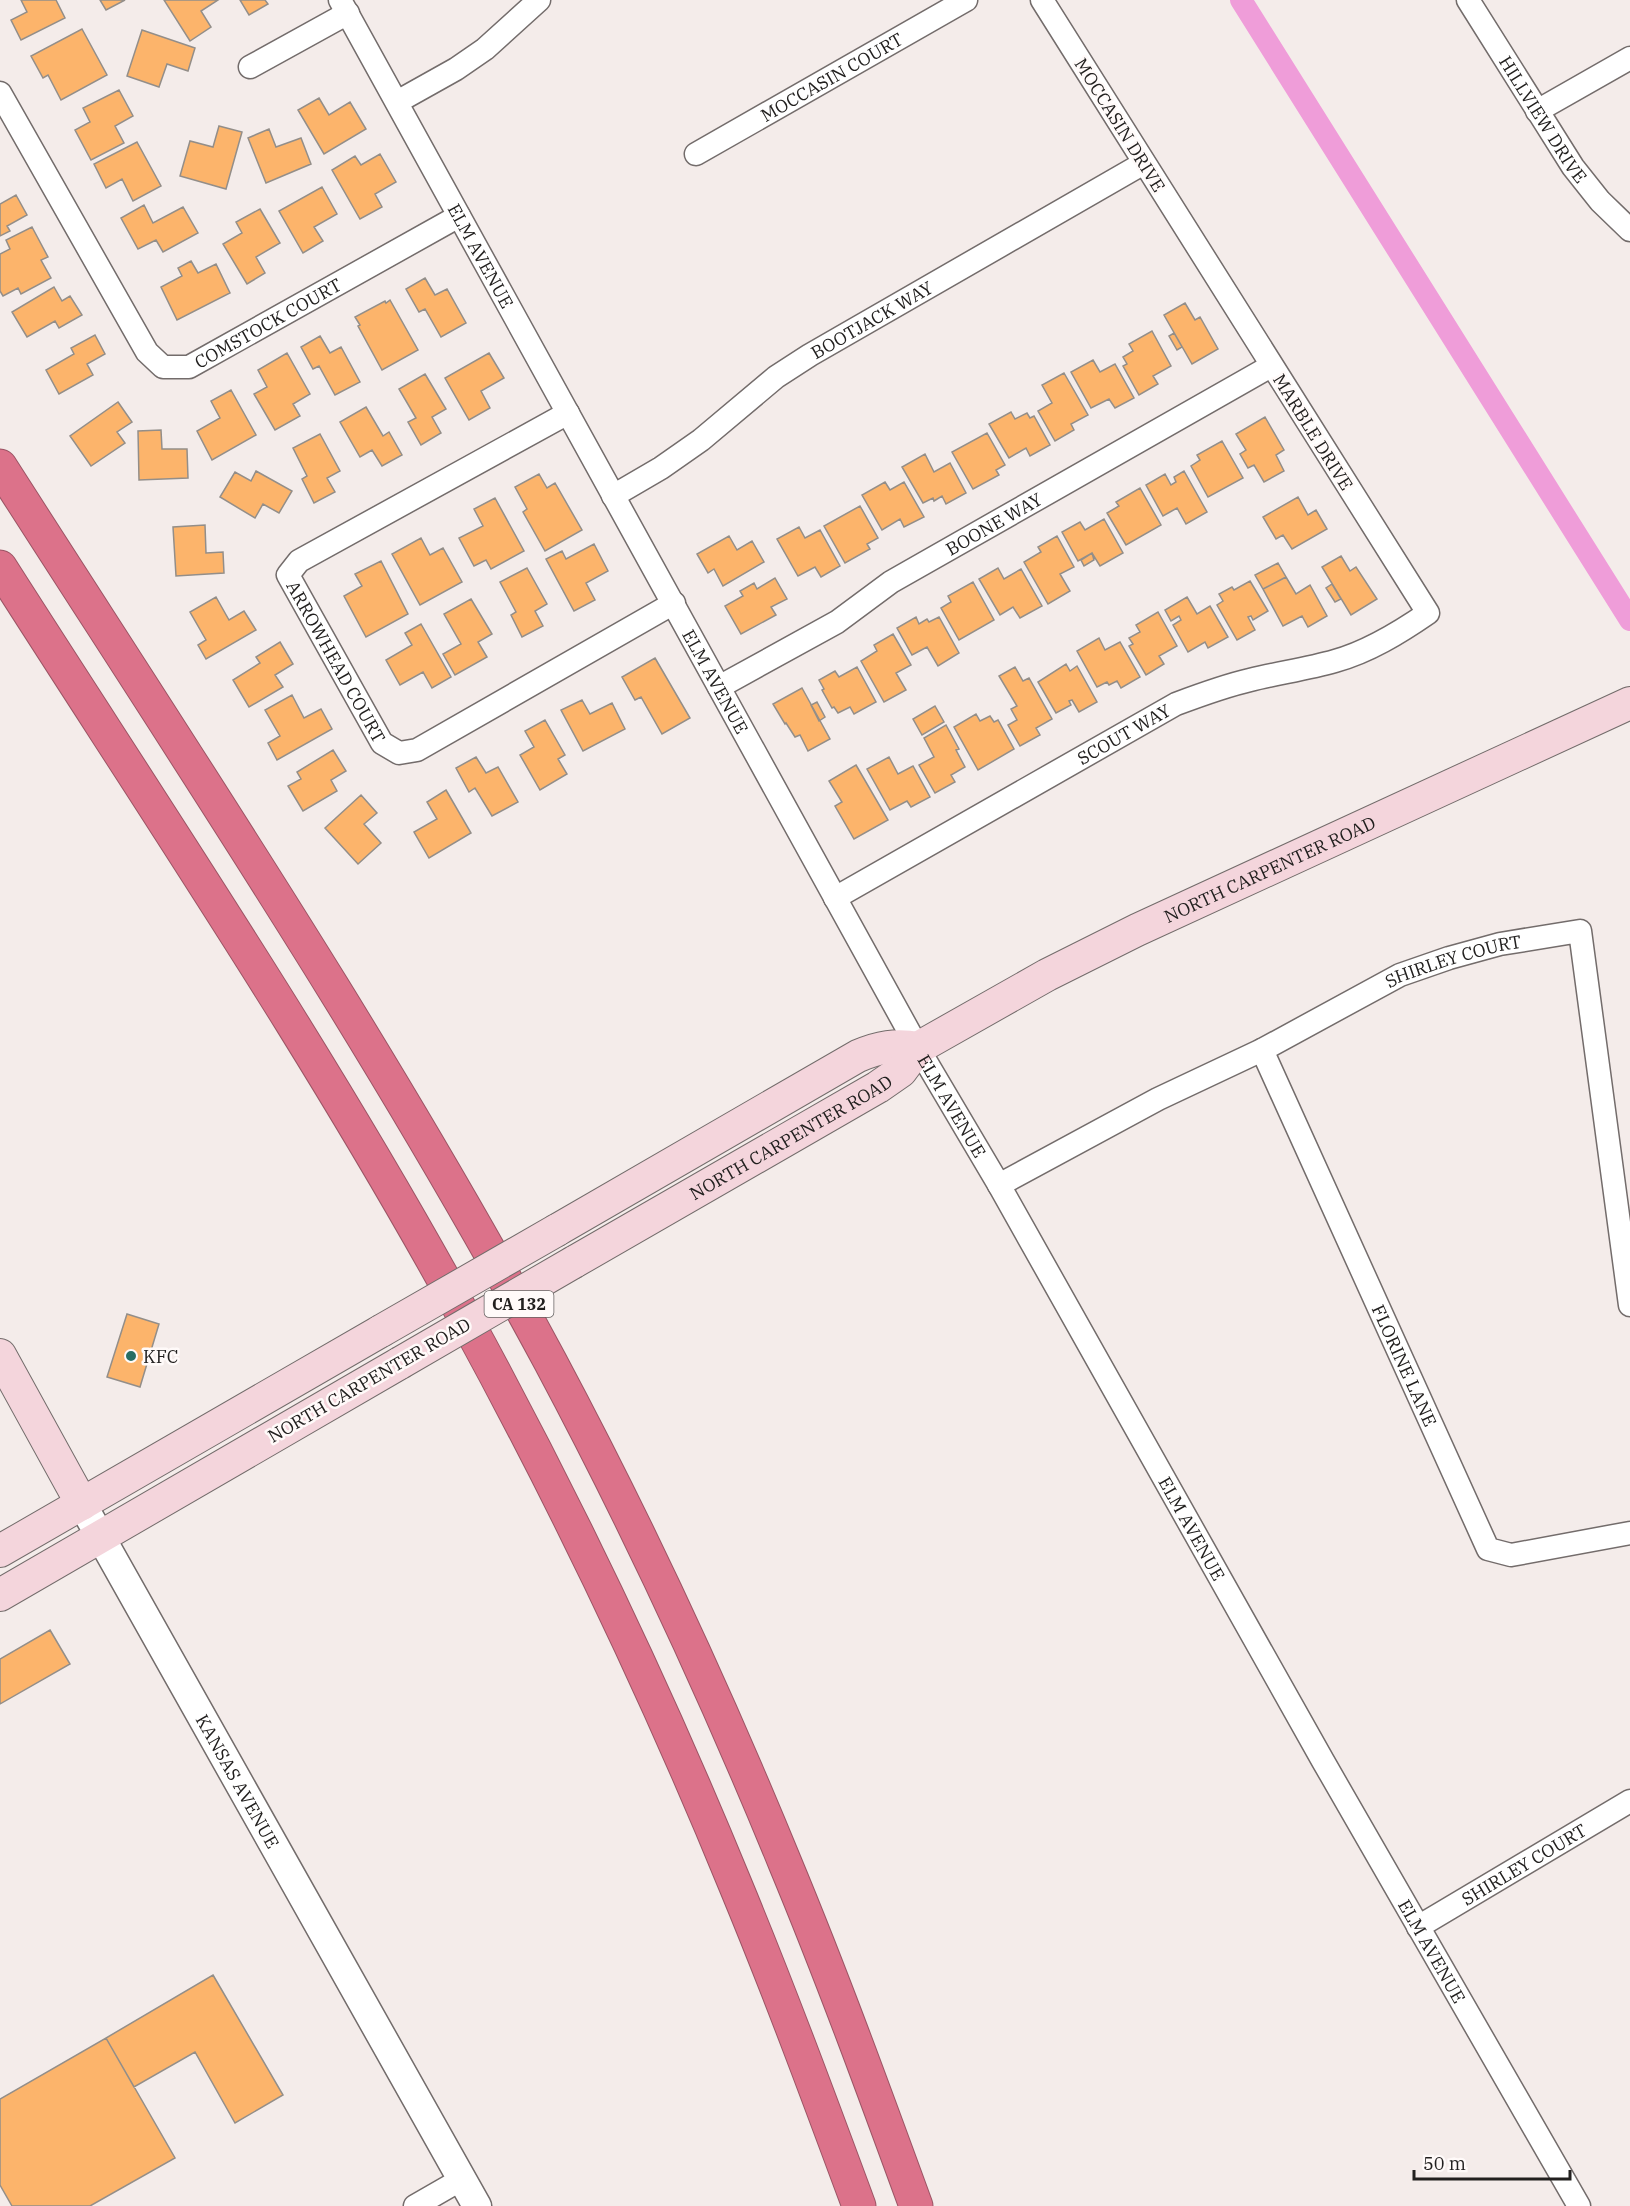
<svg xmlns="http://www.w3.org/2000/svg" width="1630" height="2206" font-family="'IBM Plex Serif',serif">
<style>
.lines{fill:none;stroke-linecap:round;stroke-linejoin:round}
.canal{stroke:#ef9dd9;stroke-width:22}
.building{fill:#fcb46b;stroke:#938e89;stroke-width:1.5}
.minor-casing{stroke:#736c6b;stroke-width:25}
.tertiary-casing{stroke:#736c6b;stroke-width:31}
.secondary-casing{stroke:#736c6b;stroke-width:34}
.motorway-casing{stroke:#9b5565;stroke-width:35}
.minor{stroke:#fff;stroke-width:22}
.tertiary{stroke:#fff;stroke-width:28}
.secondary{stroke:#f4d5dc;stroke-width:32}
.motorway{stroke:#dc728a;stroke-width:33}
.secondary-bridge-casing{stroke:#736c6b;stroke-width:34;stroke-linecap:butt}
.secondary-bridge{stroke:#f4d5dc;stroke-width:32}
.poi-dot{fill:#276e64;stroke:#fffaf9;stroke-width:2}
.labels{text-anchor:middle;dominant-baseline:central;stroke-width:5;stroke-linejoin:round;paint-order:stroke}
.shield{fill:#fffaf9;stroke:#646160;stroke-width:1.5}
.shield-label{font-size:16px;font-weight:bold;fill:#22201f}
.street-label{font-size:18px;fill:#22201f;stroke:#fffaf9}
.poi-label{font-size:18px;fill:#22201f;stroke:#fffaf9;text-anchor:start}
</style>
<rect width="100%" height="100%" fill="#f4ecea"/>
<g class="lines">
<path class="canal" d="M1241 0 1630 620"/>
</g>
<path class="building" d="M21 0H56L65 18 21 40 11 20 27 12Z
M100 0H125L106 10Z
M164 0H218L201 11 211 27 190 41Z
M240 0H265L268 4 249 15Z
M82 29 107 75 61 100 48 75 43 78 31 56Z
M142 30 195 48 188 71 167 64 159 87 127 76Z
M119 90 133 116 115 126 124 143 91 160 75 130 90 122 83 108Z
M319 98 329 115 350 102 366 129 324 154 298 110Z
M219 126 242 132 226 189 180 176 190 141 213 147Z
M269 129 276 147 301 138 311 164 266 183 248 138Z
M137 142 161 186 133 201 122 179 106 188 94 164Z
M380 154 396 182 375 194 382 207 360 219 332 170 355 156 361 165Z
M322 187 337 214 314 227 323 241 303 253 279 211Z
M16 195 27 215 7 226 10 231 0 236V204Z
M144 205 153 223 183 207 198 233 163 252 156 240 138 249 121 218Z
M260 209 280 243 256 257 265 273 247 284 223 244 242 233 236 222Z
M32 227 48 257 41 260 51 278 21 294 18 288 3 296 0 291V254L10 249 6 240Z
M191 261 198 273 216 264 230 293 177 320 161 287 182 276 178 268Z
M425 278 435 295 447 289 466 323 441 337 425 309 419 312 406 289Z
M54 287 62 301 70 296 82 315 59 328 55 321 27 337 12 312Z
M390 300 418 350 382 370 358 326 360 325 355 317 385 301 386 303Z
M1185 303 1195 320 1200 317 1218 349 1192 364 1164 315Z
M1152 331 1171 366 1153 376 1158 384 1139 395 1123 366 1127 364 1123 357 1133 351 1129 344Z
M1174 333 1182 347 1177 350 1169 336Z
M95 335 105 354 87 364 93 375 59 394 46 370 74 354 71 348Z
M320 336 330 353 341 347 360 382 335 395 319 366 313 369 301 347Z
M287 353 310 394 293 404 300 416 275 430 254 394 267 387 258 370Z
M489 353 504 378 481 391 490 408 469 420 445 378Z
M1093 360 1100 372 1115 364 1134 398 1115 408 1109 399 1091 408 1071 372Z
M1064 373 1088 415 1071 424 1074 430 1055 441 1038 411 1052 403 1042 385Z
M425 374 446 409 432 417 441 433 421 445 408 422 416 418 399 389Z
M231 390 256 435 212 460 197 431 220 418 211 401Z
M118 402 132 422 117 432 125 443 91 466 70 436Z
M366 407 383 436 389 432 402 455 382 466 372 450 360 457 340 422Z
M1011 412 1015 419 1027 413 1030 418 1034 416 1050 445 1030 456 1026 448 1009 458 989 424Z
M1265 417 1284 450 1276 455 1284 471 1264 482 1254 465 1248 468 1240 454 1246 450 1236 434Z
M161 430 162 449H187L188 478 139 480 138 431Z
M987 433 1005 465 996 470 999 475 973 489 952 452Z
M320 434 340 471 327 478 335 492 314 503 302 479 307 476 293 448Z
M1222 441 1243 478 1208 497 1191 466 1200 460 1197 455Z
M925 454 934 472 950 463 966 493 946 504 942 496 934 501 933 498 923 503 902 467Z
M256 471 292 491 279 513 263 504 255 518 220 497 235 472 251 481Z
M1184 471 1207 512 1186 524 1177 508 1163 516 1146 485 1165 474 1171 485 1176 482 1174 477Z
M539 474 547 488 555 483 582 530 545 551 523 512 527 509 515 487Z
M885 482 890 490 904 482 924 517 904 527 900 519 882 530 862 495Z
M1140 488 1161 525 1126 545 1107 513 1119 506 1116 502Z
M1298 497 1308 515 1316 510 1327 529 1292 549 1283 535 1276 539 1263 517Z
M495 498 524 551 491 569 486 560 474 566 459 538 483 526 474 509Z
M860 506 878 538 867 544 870 549 845 563 824 526Z
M1104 519 1123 553 1100 566 1092 553 1078 561 1062 532 1080 522 1085 530Z
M205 525 206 553 223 552 224 573 176 576 173 527Z
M799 527 805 538 820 530 840 566 821 577 815 567 798 576 777 539Z
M729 536 737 550 752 541 764 562 723 586 714 569 708 573 697 554Z
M1057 536 1074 567 1060 574 1070 591 1048 604 1024 562 1041 552 1038 547Z
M421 538 430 555 443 548 462 582 420 605 392 554Z
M594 544 608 571 586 583 595 600 574 611 546 559 562 551 566 559Z
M1092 553 1094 560 1084 566 1081 560Z
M1341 556 1350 571 1356 567 1377 599 1351 615 1322 567Z
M381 561 408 614 366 637 344 596 362 586 355 574Z
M1278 563 1286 577 1263 589 1255 575Z
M527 568 547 604 535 611 543 626 522 637 511 615 516 612 500 582Z
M998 568 1004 579 1021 569 1042 606 1020 618 1013 607 1000 615 979 579Z
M1286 577 1296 594 1310 585 1327 616 1308 627 1302 616 1283 626 1263 589Z
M775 578 787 599 771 607 776 615 741 634 725 606 743 596 740 591 754 583 757 589Z
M1250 581 1268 611 1253 620 1251 616 1248 617 1255 630 1237 640 1217 605 1223 601 1219 594 1232 587 1234 590Z
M973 582 994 620 959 640 941 608 951 602 948 596Z
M1332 584 1341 599 1335 602 1326 588Z
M216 597 229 620 244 611 256 630 206 659 198 645 206 640 190 612Z
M1187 597 1197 614 1210 606 1228 637 1208 648 1205 642 1188 652 1173 625 1181 620 1179 616 1171 621 1165 610Z
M471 599 492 634 478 642 487 657 455 675 443 654 461 644 444 614Z
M1158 612 1177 646 1159 656 1164 664 1146 675 1129 646 1133 644 1129 638 1140 632 1136 625Z
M916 617 919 624 927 619 929 622 939 617 959 653 938 666 927 647 912 655 897 628Z
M421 624 451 677 432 688 423 672 400 685 386 660 412 645 405 633Z
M893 634 911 665 896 673 906 690 884 702 861 661 877 651 874 645Z
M1099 638 1105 650 1120 642 1140 677 1121 688 1117 681 1109 685 1107 682 1097 687 1077 651Z
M280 642 293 664 275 675 283 687 249 707 233 680 260 663 256 657Z
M655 658 690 718 662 734 641 697 635 700 622 677Z
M1066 664 1070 671 1077 666 1097 702 1079 712 1072 700 1069 701 1071 705 1056 713 1038 682Z
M857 667 876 702 854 714 850 707 838 713 834 707 832 708 822 690 824 689 819 680 835 671 839 677Z
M1015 667 1023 681 1029 678 1052 719 1036 728 1040 735 1020 746 1008 725 1017 720 1011 709 1017 706 999 676Z
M802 688 830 739 808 751 800 735 795 737 786 723 785 724 773 704Z
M292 695 304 718 321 709 332 729 277 760 268 743 280 736 265 710Z
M582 700 590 714 612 703 625 729 583 751 561 710Z
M817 702 825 717 819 721 811 705Z
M935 706 944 722 922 735 913 719Z
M976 714 980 721 990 716 994 722 998 720 1014 749 978 770 954 727Z
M545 720 565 755 558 759 567 774 540 790 520 755 534 747 525 731Z
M946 725 959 749 956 750 965 767 951 775 955 782 935 793 919 765 934 757 924 738Z
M333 750 346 771 331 780 337 791 303 811 288 786 301 779 297 772Z
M476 757 486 773 498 767 518 802 492 816 475 788 469 792 456 768Z
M889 757 898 774 913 766 930 797 911 807 907 801 890 810 867 769Z
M856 765 888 820 854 839 835 806 842 802 829 781Z
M446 790 471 833 429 858 414 832 437 819 427 802Z
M361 795 377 813 364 824 381 843 358 864 325 828Z
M127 1314 159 1324 140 1387 107 1377Z
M50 1630 70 1664 0 1704V1659Z
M213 1975 283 2095 235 2123 195 2052 134 2087 106 2038Z
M106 2038 175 2158 90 2206H12L0 2185V2099Z"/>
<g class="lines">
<defs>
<g id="minor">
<path id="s1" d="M340 0 918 1048 999 1185 1323 1761 1579 2206"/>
<path id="s2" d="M1468 0 1573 167 1600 201 1630 230"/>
<path d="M250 67 348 13"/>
<path id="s3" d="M0 93 147 352 163 367H189L459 216"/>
<path d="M397 102 456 69 485 49 539 0"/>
<path d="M1537 111 1630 58"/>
<path id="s4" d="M696 154 966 0"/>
<path id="s5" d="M568 413 299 561 288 575 382 743 399 753 417 750 674 603"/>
<path id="s6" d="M613 496 661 468 701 440 776 377 810 355 1144 163"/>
<path id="s7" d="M719 687 837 622 891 582 1271 366"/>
<path id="s8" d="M835 898 1176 704C1200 695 1224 686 1250 680 1278 673 1307 669 1335 661 1368 652 1399 633 1428 613L1042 0"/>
<path id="s9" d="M1262 1050 1488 1549 1511 1555 1630 1533"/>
<path id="s10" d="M999 1185 1158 1099 1262 1050 1400 975 1449 958 1500 944 1580 931 1630 1305"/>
<path id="s11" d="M1418 1927 1630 1801"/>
<path d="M415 2206 462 2179"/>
</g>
<g id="tertiary">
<path id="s12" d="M82 1504 477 2206"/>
</g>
<g id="secondary">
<path d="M557 1230 858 1056C879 1047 896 1044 918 1048"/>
<path id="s13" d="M574 1262 878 1087 901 1071 918 1048 1047 975 1137 930 1630 703"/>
<path d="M0 1355 82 1504"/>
<path d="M0 1551 381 1331"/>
<path d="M0 1595 400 1363"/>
</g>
<path id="motorway" d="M0 466C189 761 384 1052 550 1361 637 1524 715 1692 785 1863 832 1976 874 2091 916 2206
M0 567C159 816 325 1061 466 1320 566 1503 656 1691 735 1884 779 1990 819 2098 859 2206"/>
</defs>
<use href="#minor" class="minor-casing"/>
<use href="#tertiary" class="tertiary-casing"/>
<use href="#secondary" class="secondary-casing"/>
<use href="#motorway" class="motorway-casing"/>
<use href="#minor" class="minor"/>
<use href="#tertiary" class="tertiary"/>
<use href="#secondary" class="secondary"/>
<use href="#motorway" class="motorway"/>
<defs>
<path id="secondary-bridge" d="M381 1331 557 1230
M400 1363 574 1262"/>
</defs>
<use href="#secondary-bridge" class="secondary-bridge-casing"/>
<use href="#secondary-bridge" class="secondary-bridge"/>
</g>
<circle class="poi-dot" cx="131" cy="1356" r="6"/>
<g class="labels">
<rect class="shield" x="484.5" y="1291" width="69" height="26" rx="4.5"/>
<g class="shield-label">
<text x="519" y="1304">CA 132</text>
</g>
<g class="street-label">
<text stroke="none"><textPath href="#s4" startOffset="156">MOCCASIN COURT</textPath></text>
<text stroke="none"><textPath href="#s2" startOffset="141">HILLVIEW DRIVE</textPath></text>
<text transform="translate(1120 125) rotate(58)">MOCCASIN DRIVE</text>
<text stroke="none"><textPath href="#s1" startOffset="292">ELM AVENUE</textPath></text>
<text stroke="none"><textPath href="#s6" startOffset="314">BOOTJACK WAY</textPath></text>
<text stroke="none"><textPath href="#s3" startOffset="436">COMSTOCK COURT</textPath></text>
<text transform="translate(1313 432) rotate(58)">MARBLE DRIVE</text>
<text stroke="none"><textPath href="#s7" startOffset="320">BOONE WAY</textPath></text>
<text stroke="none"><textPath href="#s5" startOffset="424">ARROWHEAD COURT</textPath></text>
<text stroke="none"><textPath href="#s1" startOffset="778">ELM AVENUE</textPath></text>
<text stroke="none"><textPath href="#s8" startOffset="332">SCOUT WAY</textPath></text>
<text stroke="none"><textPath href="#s13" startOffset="802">NORTH CARPENTER ROAD</textPath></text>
<text stroke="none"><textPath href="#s10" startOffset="508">SHIRLEY COURT</textPath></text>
<text stroke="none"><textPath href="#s1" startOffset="1264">ELM AVENUE</textPath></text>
<text stroke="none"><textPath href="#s13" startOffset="250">NORTH CARPENTER ROAD</textPath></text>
<text stroke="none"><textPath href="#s9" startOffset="346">FLORINE LANE</textPath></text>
<text transform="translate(369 1380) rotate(-30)">NORTH CARPENTER ROAD</text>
<text stroke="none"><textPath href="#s1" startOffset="1750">ELM AVENUE</textPath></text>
<text stroke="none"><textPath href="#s12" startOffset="318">KANSAS AVENUE</textPath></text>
<text stroke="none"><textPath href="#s11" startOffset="123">SHIRLEY COURT</textPath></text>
<text stroke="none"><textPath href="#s1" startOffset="2236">ELM AVENUE</textPath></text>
</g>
<g class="poi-label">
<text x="143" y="1356">KFC</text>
</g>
</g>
<path d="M1414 2170v9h156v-9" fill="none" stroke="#22201f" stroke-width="3"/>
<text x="1423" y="2170" font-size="18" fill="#22201f" stroke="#fffaf9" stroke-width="4.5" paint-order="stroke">50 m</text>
</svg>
